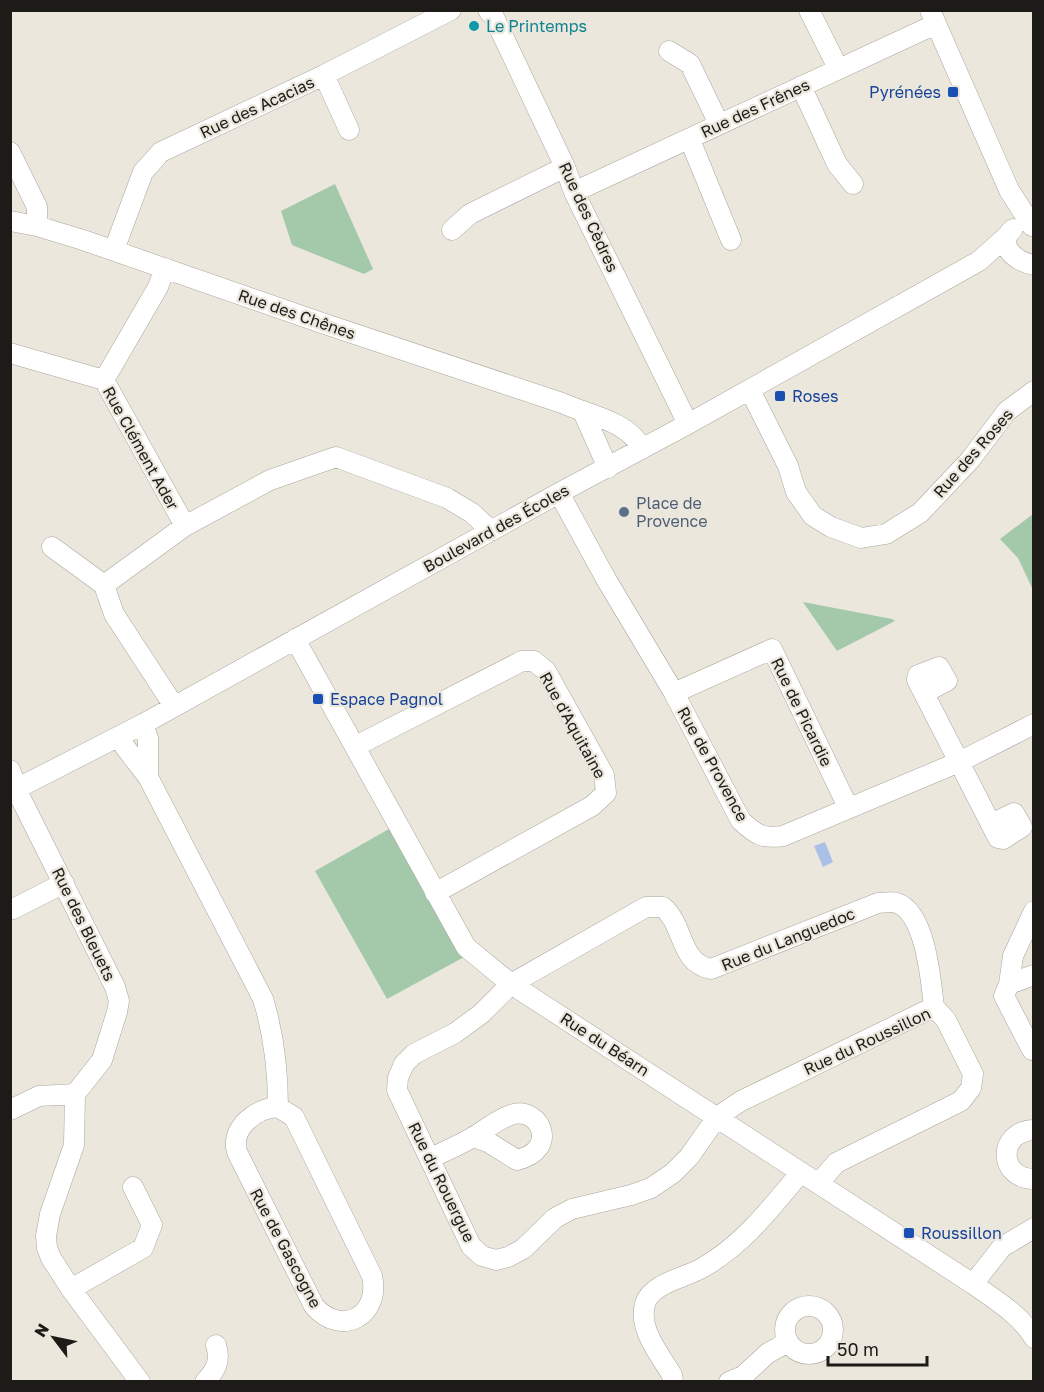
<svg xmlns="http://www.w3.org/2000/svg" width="1044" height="1392" font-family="'Golos Text',sans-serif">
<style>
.green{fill:#a4c8aa}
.water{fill:#abc0e6}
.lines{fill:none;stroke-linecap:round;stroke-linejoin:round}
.minor-casing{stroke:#aaa69c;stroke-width:21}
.minor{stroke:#fff;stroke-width:20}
.culture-dot{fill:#0f9aa8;stroke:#ebe7dd;stroke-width:2}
.transit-dot{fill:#1a4fb4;stroke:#ebe7dd;stroke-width:2}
.service-dot{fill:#5c6f8a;stroke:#ebe7dd;stroke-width:2}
.labels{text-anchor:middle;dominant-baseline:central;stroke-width:4.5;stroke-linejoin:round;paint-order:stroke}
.culture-label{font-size:16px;fill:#0d838f;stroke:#ebe7dd;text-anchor:start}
.transit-label{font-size:16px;fill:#164399;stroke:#ebe7dd;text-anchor:start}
.street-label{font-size:16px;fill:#1c1b17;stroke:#ebe7dd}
.service-label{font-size:16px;fill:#4e5e75;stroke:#ebe7dd;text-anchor:start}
</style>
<rect width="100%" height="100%" fill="#ebe7dd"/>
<path class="green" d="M335 184 373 269 364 274 292 245 281 211Z
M1033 514V590L1018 558 1000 539Z
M803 602 892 619 895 621 837 651Z
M389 829 466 956 387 999 315 871Z"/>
<path class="water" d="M825 842 833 862 823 867 814 846Z"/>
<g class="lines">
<defs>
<path id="minor" d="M488 10 494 17 565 167 574 192 688 424
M809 10 838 68
M930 10 1009 190 1032 226
M669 51 690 64 719 124
M324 75 349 130
M801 86 837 164 853 184
M690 140 731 240
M10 152 37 207V226
M574 192 936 24
M10 221 37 226 83 240 322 323 562 403C588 415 629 421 642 449
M1013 229C995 245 1016 262 1034 265
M452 230 470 214 565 167
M114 250 143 172 161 152 324 75 451 10
M10 353 104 380 158 287 165 268
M104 380 185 526
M750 390 788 466 796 492 813 516 831 527 861 538 886 534 920 513 970 460 1007 411 1034 391
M583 412 608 468
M559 493 606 579 674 693 741 821C757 835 762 839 783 836L959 762 1034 724
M52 547 104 585
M295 639 466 947 511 984 973 1284C995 1300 1020 1314 1034 1338
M674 693 772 649 848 807
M924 693 947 681 939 667 918 675 917 680C944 733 971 785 998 838L1003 839 1022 827 1014 813 991 824
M174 706 114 614 104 585 185 526 270 480 336 457 447 498 472 513 491 531
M143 724 148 738V777
M119 736 125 747 148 777 263 999C274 1035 278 1070 278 1107L294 1117 372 1276C381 1315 342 1338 314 1306L237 1152C230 1128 256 1108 278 1107
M356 746 522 661H534L546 671 604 775 606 793 592 806 435 893
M10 770 21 799 115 987 119 1001 117 1012 102 1060 75 1094 74 1145 50 1214 46 1236 47 1248 51 1258 71 1289 140 1382
M10 792 143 724 559 493 688 424 979 261 1007 236
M878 903C883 903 892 901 897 903 926 913 931 982 934 1007L741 1101 717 1117 689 1157 673 1173 651 1188 631 1195 572 1209 555 1218 523 1249 508 1257 496 1260 482 1256 471 1246 397 1090 398 1078 404 1064 414 1054 455 1033 481 1014 511 984 646 907H663C685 926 679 963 711 969Z
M10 908 13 909 64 883
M1034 911 1013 956 1009 984 1034 975
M1009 984 1004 996 1032 1050
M10 1110 39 1096 75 1094
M1034 1130C997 1131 998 1179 1034 1179
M431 1158C445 1151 460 1145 473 1137 486 1130 498 1118 514 1114 541 1108 559 1150 517 1160L488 1142 473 1137
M819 1183 836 1163 961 1101 971 1088 973 1074 946 1020 934 1007
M973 1284 1002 1247 1034 1228
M71 1289 143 1248 152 1225 133 1187
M785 1330a24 24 0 1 1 48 0a24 24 0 1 1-48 0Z
M205 1382C216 1370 221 1361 216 1345
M673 1382 672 1375C660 1355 638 1329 645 1304 651 1283 685 1278 702 1268 743 1245 771 1208 801 1172
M729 1382 743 1376 768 1353 788 1342"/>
</defs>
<use href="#minor" class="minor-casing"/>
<use href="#minor" class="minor"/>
</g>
<circle class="culture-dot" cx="474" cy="26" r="6"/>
<g class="transit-dot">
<rect x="947" y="86" width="12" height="12" rx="3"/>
<rect x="774" y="390" width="12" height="12" rx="3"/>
<rect x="312" y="693" width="12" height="12" rx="3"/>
<rect x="903" y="1227" width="12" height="12" rx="3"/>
</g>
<circle class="service-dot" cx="624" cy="512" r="6"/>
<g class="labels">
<g class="culture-label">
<text x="486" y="26">Le Printemps</text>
</g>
<g class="transit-label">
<text x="941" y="92" text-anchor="end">Pyrénées</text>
<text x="792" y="396">Roses</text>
<text x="330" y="699">Espace Pagnol</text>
<text x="921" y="1233">Roussillon</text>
</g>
<g class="street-label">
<text transform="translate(257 107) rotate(-25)">Rue des Acacias</text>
<text transform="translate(755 108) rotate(-25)">Rue des Frênes</text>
<text transform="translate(589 217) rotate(65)">Rue des Cèdres</text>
<text transform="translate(297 314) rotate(19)">Rue des Chênes</text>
<text transform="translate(141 448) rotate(61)">Rue Clément Ader</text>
<text transform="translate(973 453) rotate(-49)">Rue des Roses</text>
<text transform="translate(496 528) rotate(-29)">Boulevard des Écoles</text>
<text transform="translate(802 712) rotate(64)">Rue de Picardie</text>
<text transform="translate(573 725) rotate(61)">Rue d'Aquitaine</text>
<text transform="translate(713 764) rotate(61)">Rue de Provence</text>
<text transform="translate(84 924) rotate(64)">Rue des Bleuets</text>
<text transform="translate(788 939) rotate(-22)">Rue du Languedoc</text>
<text transform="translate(867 1041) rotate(-25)">Rue du Roussillon</text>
<text transform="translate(605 1044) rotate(33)">Rue du Béarn</text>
<text transform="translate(442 1182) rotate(64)">Rue du Rouergue</text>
<text transform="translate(286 1248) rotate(62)">Rue de Gascogne</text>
</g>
<g class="service-label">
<text x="636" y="503">Place de<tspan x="636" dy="18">Provence</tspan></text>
</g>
</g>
<rect width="1044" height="1392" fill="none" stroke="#1c1b17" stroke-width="24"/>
<g transform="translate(54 1338) rotate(302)" stroke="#ebe7dd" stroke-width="4.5" paint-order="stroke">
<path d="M0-4.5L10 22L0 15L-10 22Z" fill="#1c1b17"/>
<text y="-9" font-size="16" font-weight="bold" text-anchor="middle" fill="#1c1b17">N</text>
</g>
<path d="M828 1356v9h99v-9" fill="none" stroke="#1c1b17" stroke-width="3"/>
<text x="837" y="1356" font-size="18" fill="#1c1b17" stroke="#ebe7dd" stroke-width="4.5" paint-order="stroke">50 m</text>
</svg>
